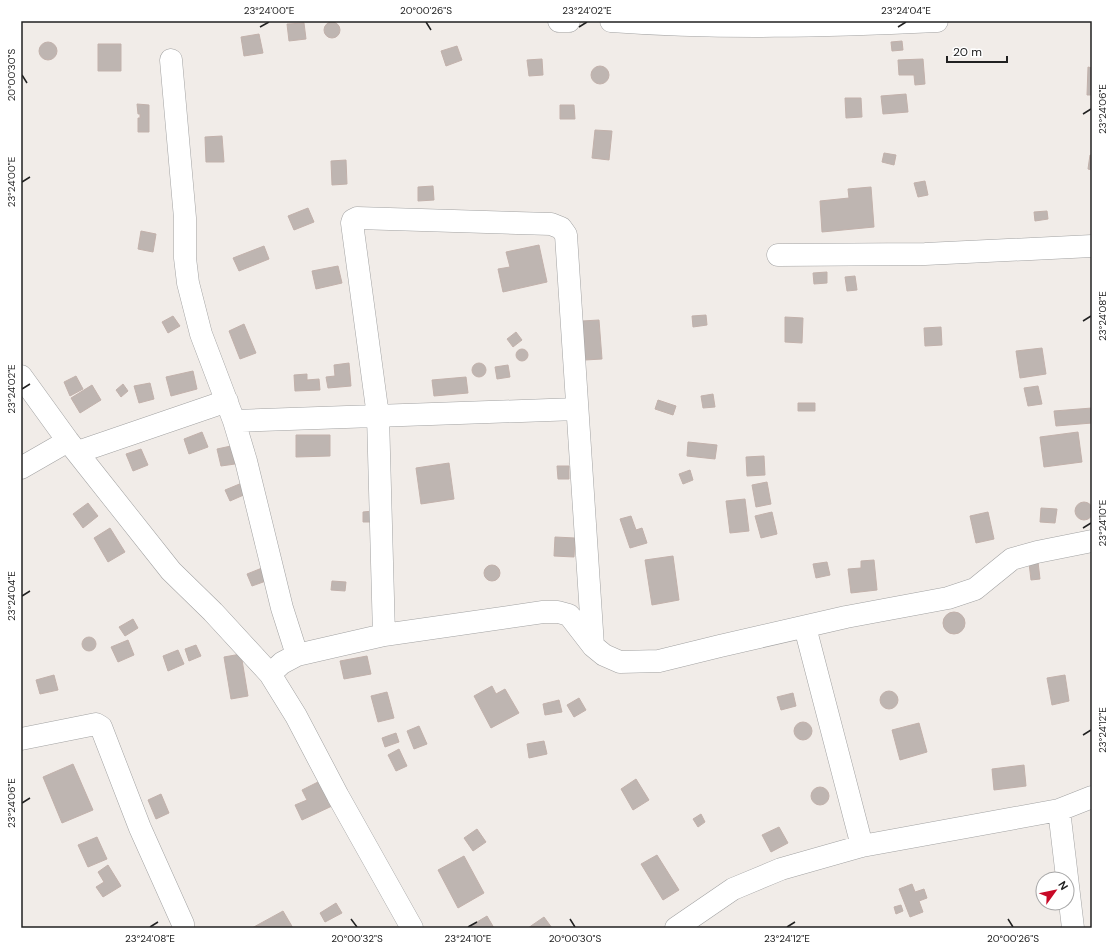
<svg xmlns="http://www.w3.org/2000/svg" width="1113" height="949" font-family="'DM Sans',sans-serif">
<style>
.building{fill:#beb5b1;stroke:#c2b1ab}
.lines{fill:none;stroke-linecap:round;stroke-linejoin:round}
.minor-casing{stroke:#a2a2a2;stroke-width:23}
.minor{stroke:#fff;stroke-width:22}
.ticks{fill:none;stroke:#212121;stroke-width:1.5}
.neatline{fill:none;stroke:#212121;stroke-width:1.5}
.ticks-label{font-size:10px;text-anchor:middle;fill:#212121}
</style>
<rect width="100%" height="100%" fill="#f1ece8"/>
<path class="building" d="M324 30a8 8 0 1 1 16 0a8 8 0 1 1-16 0Z
M304 23 306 39 289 41 287 24Z
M259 34 263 53 244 56 241 37Z
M902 41 903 50 892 51 891 42Z
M39 51a9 9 0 1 1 18 0a9 9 0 1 1-18 0Z
M98 44H121V71H98Z
M457 46 462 60 446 66 441 51Z
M542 59 543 75 529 76 527 60Z
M923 59 925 84 915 85 914 75H899L898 60Z
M591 75a9 9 0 1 1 18 0a9 9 0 1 1-18 0Z
M1088 67 1092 68V95H1087Z
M906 94 908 112 883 114 881 96Z
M845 98H861L862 117 846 118Z
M137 104 149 105V132H138V118H140V114H138Z
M560 105H574L575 119H560Z
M595 130 612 131 609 160 592 158Z
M222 136 224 162H206L205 137Z
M884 153 896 155 894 165 882 162Z
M1090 155H1092V170L1088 169Z
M346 160 347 184 332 185 331 161Z
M925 181 928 195 918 197 914 183Z
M433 186 434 200 418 201V187Z
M871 187 874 227 822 232 820 201 849 198 848 189Z
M308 208 314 222 294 230 288 216Z
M1047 211 1048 219 1035 221 1034 212Z
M141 231 156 234 153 252 138 249Z
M539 245 547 282 503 292 498 269 510 267 506 252Z
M264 246 269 259 239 271 233 258Z
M338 266 342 283 316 289 312 271Z
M827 272V283L814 284 813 273Z
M855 276 857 290 847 291 845 277Z
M706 315 707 325 693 327 692 316Z
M173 316 180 326 168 333 162 322Z
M785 317 803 318 802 343 785 342Z
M599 320 602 359 585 360 582 321Z
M244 324 256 353 240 359 229 331Z
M941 327 942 345 925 346 924 328Z
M516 332 522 340 513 347 507 339Z
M1042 348 1046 374 1020 378 1016 351Z
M516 355a6 6 0 1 1 12 0a6 6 0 1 1-12 0Z
M349 363 351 386 328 388 326 377 335 376 334 365Z
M472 370a7 7 0 1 1 14 0a7 7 0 1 1-14 0Z
M508 365 510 377 497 379 495 367Z
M193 371 197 389 171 396 166 377Z
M307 374V380L319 379 320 390 295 391 294 375Z
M76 376 83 389 70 396 64 382Z
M466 377 468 393 434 396 432 380Z
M150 383 154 399 139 403 134 386Z
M123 384 128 391 121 397 116 390Z
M92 385 101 400 80 413 71 398Z
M1038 386 1042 404 1028 406 1024 388Z
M713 394 715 407 703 408 701 396Z
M658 400 676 406 673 415 655 409Z
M798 403H815V411H798Z
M1092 408V423L1056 426 1054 411Z
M202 432 208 447 189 454 184 439Z
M1078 432 1082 462 1044 467 1040 437Z
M296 435H330V456L296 457Z
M688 442 717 445 715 459 687 456Z
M231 446 235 464 221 466 217 449Z
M141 449 148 465 133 471 126 454Z
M764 456 765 475 747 476 746 457Z
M449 463 454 499 421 504 416 468Z
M557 466H569V479H558Z
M690 470 693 480 683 484 679 474Z
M767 482 771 504 756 507 752 485Z
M242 483 246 494 230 501 225 490Z
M745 499 749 531 730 533 726 501Z
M1075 511a9 9 0 1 1 18 0a9 9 0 1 1-18 0Z
M88 503 98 516 83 528 73 514Z
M1041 508 1057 509 1055 523 1040 522Z
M373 511V522H363V512Z
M772 512 777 534 761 538 755 516Z
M988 512 994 539 976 543 970 516Z
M631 516 636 530 642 528 647 543 630 548 620 519Z
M110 528 125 552 108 562 94 538Z
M555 537 575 538 574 557 554 556Z
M673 556 679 600 652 605 645 560Z
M874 560 877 590 851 593 848 569 861 568V561Z
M827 562 830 575 816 578 813 564Z
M1038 562 1040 579 1031 580 1029 563Z
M484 573a8 8 0 1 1 16 0a8 8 0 1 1-16 0Z
M262 568 266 581 252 586 247 574Z
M332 581 346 582 345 591 331 590Z
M943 623a11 11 0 1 1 22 0a11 11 0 1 1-22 0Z
M133 619 138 628 125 636 119 627Z
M82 644a7 7 0 1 1 14 0a7 7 0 1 1-14 0Z
M128 640 134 655 118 662 111 647Z
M196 645 201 656 189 661 185 649Z
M178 650 184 664 168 671 163 656Z
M241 654 248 696 231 699 224 657Z
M367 656 371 674 344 679 340 661Z
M54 675 58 690 40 694 36 680Z
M1065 675 1069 701 1052 705 1047 678Z
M492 686 496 694 505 689 519 713 491 728 474 696Z
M880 700a9 9 0 1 1 18 0a9 9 0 1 1-18 0Z
M387 692 394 718 378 722 371 696Z
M793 693 796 706 781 710 777 697Z
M579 698 586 710 574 717 567 705Z
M559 700 562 712 545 715 543 704Z
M794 731a9 9 0 1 1 18 0a9 9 0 1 1-18 0Z
M919 723 927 752 900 760 892 730Z
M419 726 427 744 414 749 407 731Z
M396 733 399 742 385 747 382 738Z
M544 741 547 754 529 758 527 744Z
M399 749 407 766 396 771 388 755Z
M73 764 93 810 62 823 43 777Z
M1024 765 1026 786 994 790 992 769Z
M636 779 649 800 633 810 621 789Z
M320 781 332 806 302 820 295 805 307 800 302 790Z
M811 796a9 9 0 1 1 18 0a9 9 0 1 1-18 0Z
M161 794 169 813 156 819 148 800Z
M701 814 705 822 698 827 693 819Z
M779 827 788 843 771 852 762 835Z
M477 829 486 842 473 851 464 838Z
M97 837 107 859 88 867 78 845Z
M657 855 679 890 663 900 641 864Z
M464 856 484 893 458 908 438 870Z
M108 865 121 886 103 897 96 887 104 882 98 872Z
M912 884 915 892 924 889 927 898 919 901 923 912 910 917 899 889Z
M336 903 342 913 325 922 320 913Z
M901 905 903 911 896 914 894 907Z
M283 911 293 928H252Z
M487 916 494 928H467Z
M544 917 552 928H528Z"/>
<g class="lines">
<defs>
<path id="minor" d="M559 21H569
M611 21C720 29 829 26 937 21
M171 60 185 218V258L188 283 201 334 234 421 246 461 282 608 297 655
M778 255 925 254 1092 246
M21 376 68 441 171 571 213 612 270 674 296 716 338 796 412 928
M234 421 577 409
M78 452 227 401
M21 468 68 441
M805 627 862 846
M384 635 378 416 352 223 353 220 357 218 551 224 561 228 566 235 593 646
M270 674 282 663 297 655 384 635 543 612H558L569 615 593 646 604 655 620 662 659 661 720 646 846 617 948 598 975 589 1012 559 1037 552 1092 541
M21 739 96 724 101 727 140 828 183 924V928
M1059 810 1073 928
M676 928 733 889 781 869 862 846 1059 810 1092 797"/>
</defs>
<use href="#minor" class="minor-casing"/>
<use href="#minor" class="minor"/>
</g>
<path class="ticks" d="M426 22 431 30M260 27 269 22M579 27 587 22M898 27 906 22M22 75 27 83M1083 114 1091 109M22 182 30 177M1083 321 1091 316M22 389 30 384M1083 528 1091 523M22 596 30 591M1083 735 1091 730M22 803 30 798M351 919 357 927M570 919 575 927M1008 919 1013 927M150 927 158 922M468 927 477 922M787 927 795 922"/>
<rect width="1113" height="949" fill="none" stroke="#ffffff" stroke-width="44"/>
<g transform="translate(1055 891) rotate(57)"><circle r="19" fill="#ffffff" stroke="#a6a6a6"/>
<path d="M0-3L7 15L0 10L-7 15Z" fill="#c80927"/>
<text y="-6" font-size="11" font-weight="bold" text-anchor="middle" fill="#212121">N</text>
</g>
<path d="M947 56v6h60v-6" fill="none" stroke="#212121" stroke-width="2"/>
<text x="953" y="56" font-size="12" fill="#212121" stroke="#ffffff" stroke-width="3" paint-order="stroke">20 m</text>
<rect x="22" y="22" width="1069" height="905" class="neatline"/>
<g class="ticks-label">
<text x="269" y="14">23°24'00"E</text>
<text x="426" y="14">20°00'26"S</text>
<text x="587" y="14">23°24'02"E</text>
<text x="906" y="14">23°24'04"E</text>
<text transform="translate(11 75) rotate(-90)" y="4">20°00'30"S</text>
<text transform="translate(1102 109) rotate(-90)" y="4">23°24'06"E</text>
<text transform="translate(11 182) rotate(-90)" y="4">23°24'00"E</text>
<text transform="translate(1102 316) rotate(-90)" y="4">23°24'08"E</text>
<text transform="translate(11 389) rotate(-90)" y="4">23°24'02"E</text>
<text transform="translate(1102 523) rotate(-90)" y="4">23°24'10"E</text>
<text transform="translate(11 596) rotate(-90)" y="4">23°24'04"E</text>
<text transform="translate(1102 730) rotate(-90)" y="4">23°24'12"E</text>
<text transform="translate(11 803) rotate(-90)" y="4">23°24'06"E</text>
<text x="150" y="942">23°24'08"E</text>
<text x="357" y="942">20°00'32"S</text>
<text x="468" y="942">23°24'10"E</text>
<text x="575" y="942">20°00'30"S</text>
<text x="787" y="942">23°24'12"E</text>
<text x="1013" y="942">20°00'26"S</text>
</g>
</svg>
